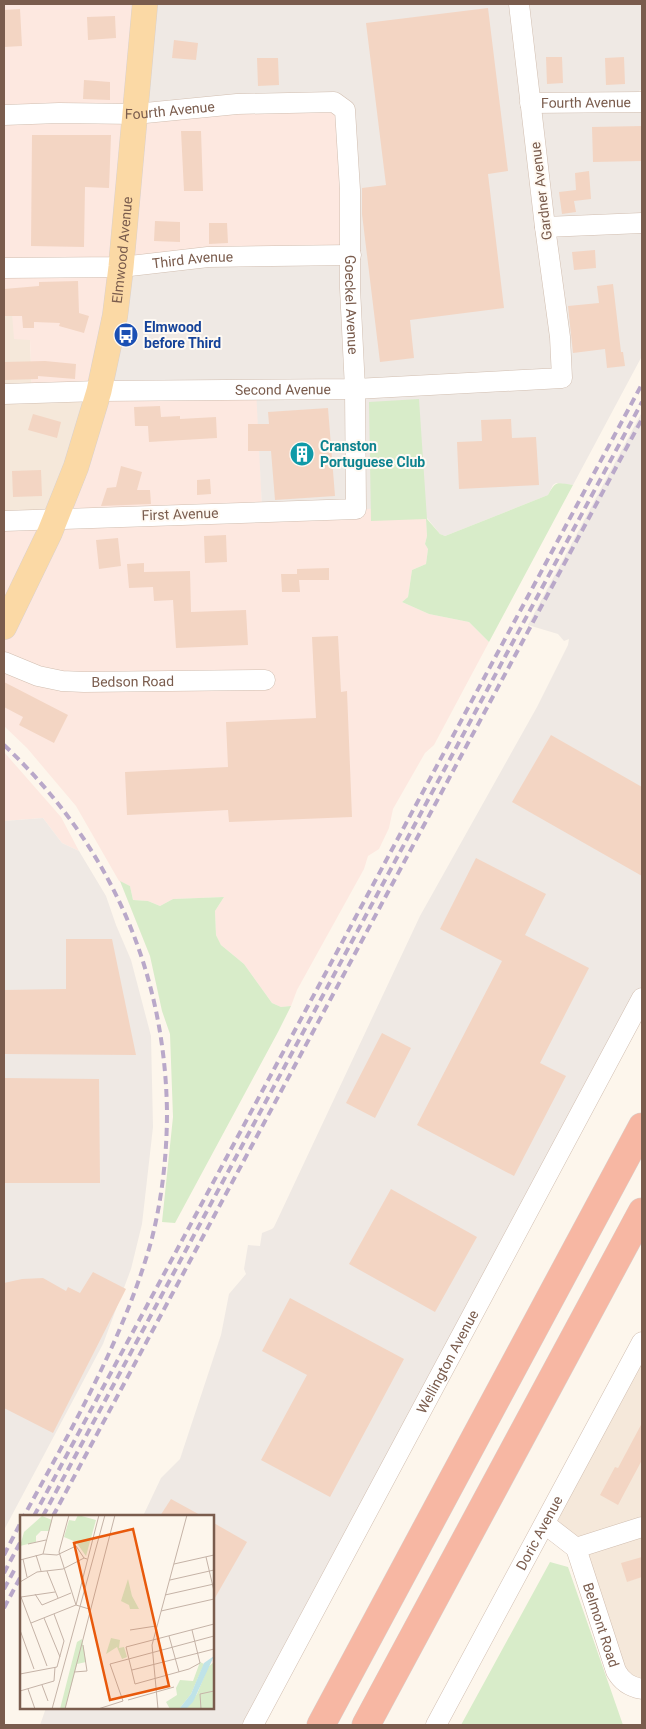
<svg xmlns="http://www.w3.org/2000/svg" width="646" height="1729" font-family="Roboto,sans-serif">
<style>
.residential{fill:#f5e8da}
.commercial{fill:#fde8e0}
.industrial{fill:#efe9e4}
.green{fill:#d8ecc9}
.building{fill:#f3d5c3}
.lines{fill:none;stroke-linecap:round;stroke-linejoin:round}
.minor-casing{stroke:#d1beb0;stroke-width:21}
.major-casing{stroke:#dad1cd;stroke-width:26}
.highway-casing{stroke:#dad1cd;stroke-width:29}
.minor{stroke:#fff;stroke-width:20}
.major{stroke:#fbd9a5;stroke-width:25}
.highway{stroke:#f7b7a3;stroke-width:28}
.rail{stroke:#b9a8c9;stroke-width:4;stroke-dasharray:8 5;stroke-linecap:butt}
.labels{text-anchor:middle;dominant-baseline:central;stroke-width:4;stroke-linejoin:round;paint-order:stroke}
.street-label{font-size:14px;fill:#7a5c4d;stroke:#fffaf3}
.transit-label{font-size:14px;font-weight:bold;fill:#164399;stroke:#fffaf3;text-anchor:start}
.culture-label{font-size:14px;font-weight:bold;fill:#0d838f;stroke:#fffaf3;text-anchor:start}
.inset-road{fill:none;stroke:#c5b3a7;stroke-width:1}
.view{fill:#e8590c;fill-opacity:0.15;stroke:#e8590c;stroke-width:2.5}
.inset-edge{fill:none;stroke:#7a5c4d;stroke-width:2.5}
</style>
<rect width="100%" height="100%" fill="#fdf6ec"/>
<path class="residential" d="M4 309 12 313 30 340 32 390 88 393 55 518 4 522Z
M642 1341V1685L620 1679 581 1544 548 1517Z"/>
<path class="commercial" d="M4 4H144L337 104 350 249 257 388 262 508 418 507 426 516 427 536 425 544 428 549 426 564 412 570 408 597 402 602 429 614 469 622 489 642 434 745 425 753 393 809 389 828 379 849 368 856 364 869 297 990 291 1006 281 1007 272 1003 244 964 221 945 216 935 215 911 224 897 173 899 160 906 148 901 133 900 130 886 119 881 76 806 27 748 4 726V522L52 521 96 402 32 390 30 340 14 339 12 313 4 309Z
M4 752 61 817 79 851 62 843 43 818 4 821Z"/>
<path class="industrial" d="M144 4H642V89L639 91 642 108V356L573 485 556 483 553 485 548 495 445 536 440 534 418 507 364 509H262L256 388 101 393 121 268 348 256 343 109 136 114Z
M642 412V998L252 1725H40L46 1708H212V1516H143L161 1478 180 1459 221 1335 229 1294 246 1274 244 1269 248 1245 260 1246 262 1233 272 1229 274 1227 420 916 537 707 568 645 569 639 564 641 558 634 528 625Z
M43 818 62 843 79 851 106 896 116 925 131 960 151 1036 153 1127 142 1224 131 1269 103 1344 4 1530V821Z"/>
<path class="green" d="M419 399 427 519 440 534 445 536 548 495C556 480 557 483 573 485L489 642 469 622 429 614 402 602 408 597 412 570 426 564 428 549 425 544 427 536 426 519 371 521 369 402Z
M120 881 130 886 133 900 148 901 160 906 173 899 224 897 215 911 216 935 221 945 244 964 272 1003 281 1007 291 1006 278 1032 175 1223 162 1222 173 1117 170 1034 162 1011 150 956Z
M550 1562 568 1567 623 1725H461Z"/>
<path class="building" d="M488 8 508 171 488 174 504 308 410 320 414 358 380 362 362 214V188L386 185 366 23Z
M20 9 22 46 4 47V10Z
M115 16 116 38 88 40 87 17Z
M174 40 198 43 196 60 172 58Z
M546 57H562L563 83 547 84Z
M624 57 625 84 606 85 605 58Z
M257 58H278L279 85 258 86Z
M84 80 110 82V100L83 99Z
M642 126V161L593 162 592 127Z
M181 131H201L203 191H184Z
M32 135H111L109 188 85 187 84 247 31 246Z
M589 171 591 199 574 201 576 212 562 214 559 192 576 190 575 173Z
M155 221 180 222V242L154 241Z
M209 223H227L228 243 209 244Z
M595 250 596 268 574 270 572 252Z
M78 281 79 313 89 316 84 333 59 326 60 323 34 322V328H23L22 316H4V289L39 286V282Z
M613 284 621 352H623L625 366 607 368 605 349 573 353 568 306 599 303 597 286Z
M45 361 76 364 75 379 38 376V379L4 380V362Z
M160 406 161 417 180 416V419L216 417 217 438 149 442 148 426H135L134 407Z
M328 408 335 496 275 500 271 451H248V424H269L268 412Z
M33 414 61 422 57 438 28 430Z
M511 419 512 438 536 437 539 485 459 489 457 442 482 441 481 420Z
M121 466 142 472 137 490H150L151 504 101 506 107 488 116 487Z
M41 470 42 496 13 497 12 471Z
M210 479 211 494 197 495V480Z
M226 535 227 562 205 563 204 536Z
M118 538 121 566 99 569 96 540Z
M144 563V572L190 571 191 612 246 610 248 645 176 648 173 600 154 601 153 587 129 588 127 564Z
M329 568V580H299L300 592H282L281 574H297V569Z
M338 636 341 692 347 691 352 817 229 822 228 810 127 815 125 772 228 767 226 722 316 718 312 637Z
M4 682 68 715 54 743 19 725 23 717 4 707Z
M551 735 642 787V876L512 802Z
M476 858 546 894 525 935 589 968 540 1063 566 1076 514 1176 417 1125 502 961 440 929Z
M66 939H112L136 1055 4 1054V990L66 989Z
M382 1033 411 1048 375 1118 346 1103Z
M4 1078 99 1079 100 1183H4Z
M391 1189 477 1237 435 1312 349 1264Z
M93 1272 126 1289 53 1433 4 1408V1283L22 1279 43 1278 66 1291 68 1287 80 1293Z
M290 1298 404 1359 330 1497 261 1460 307 1375 262 1351Z
M642 1423V1460L618 1505 600 1495 615 1467 618 1468Z
M171 1499 202 1516H160Z
M212 1522 247 1542 212 1603Z
M642 1557V1577L627 1582 621 1563Z"/>
<g class="lines">
<defs>
<g id="minor">
<path id="s1" d="M530 103 641 102"/>
<path id="s2" d="M4 115 59 113 135 114 237 104 334 102 345 110 350 190V288L355 389 356 509 4 521"/>
<path d="M545 227 642 223"/>
<path id="s3" d="M4 268 121 267 208 257 351 255"/>
<path id="s4" d="M4 394 99 391 355 389 562 378 560 337 545 227 519 4"/>
<path id="s5" d="M4 662 38 676 62 681 84 682 265 680"/>
<path d="M545 1524 576 1548 642 1527"/>
<path id="s6" d="M576 1548 616 1671C622 1682 630 1687 642 1689"/>
<path id="s7" d="M253 1725 642 998"/>
<path id="s8" d="M436 1725 642 1342"/>
</g>
<g id="major">
<path id="s9" d="M4 627 50 532 76 467 99 391 115 316 121 267 145 4"/>
</g>
<path id="highway" d="M321 1725 642 1127
M366 1725 642 1212"/>
</defs>
<use href="#minor" class="minor-casing"/>
<use href="#major" class="major-casing"/>
<use href="#highway" class="highway-casing"/>
<use href="#minor" class="minor"/>
<use href="#major" class="major"/>
<use href="#highway" class="highway"/>
<path class="rail" d="M4 745C108 843 165 968 167 1112 167 1155 162 1200 151 1242 123 1340 72 1428 24 1516
M34 1516 642 384
M43 1516 642 402
M53 1516 642 419
M4 1555 21 1522
M4 1573 21 1541
M4 1589 16 1567
M4 1608 21 1576"/>
</g>
<defs>
<symbol id="bus-disc" viewBox="-11 -11 22 22"><circle r="9.5" fill="#1a4fb4" stroke="#fffaf3"/><path d="M-5-6H5V4H4V6H2V4H-2V6H-4V4H-5ZM-3.5-4V0h7V-4ZM-3.5 1.2v1.5H-2V1.2ZM2 1.2v1.5H3.5V1.2Z" fill="#fff"/></symbol>
<symbol id="building-disc" viewBox="-11 -11 22 22"><circle r="9.5" fill="#0f9aa8" stroke="#fffaf3"/><path d="M-4-6H4V6H1V3H-1V6H-4ZM-2.5-4.3h1.7v1.8h-1.7ZM.8-4.3h1.7v1.8H.8ZM-2.5-1h1.7V.8h-1.7ZM.8-1h1.7V.8H.8Z" fill="#fff"/></symbol>
</defs>
<g fill-rule="evenodd">
<use href="#bus-disc" x="112" y="321" width="28" height="28"/>
<use href="#building-disc" x="288" y="440" width="28" height="28"/>
</g>
<g class="labels">
<g class="street-label">
<text stroke="none"><textPath href="#s1" startOffset="56">Fourth Avenue</textPath></text>
<text stroke="none"><textPath href="#s2" startOffset="166">Fourth Avenue</textPath></text>
<text transform="translate(541 191) rotate(-97)">Gardner Avenue</text>
<text stroke="none"><textPath href="#s9" startOffset="398">Elmwood Avenue</textPath></text>
<text stroke="none"><textPath href="#s3" startOffset="189">Third Avenue</textPath></text>
<text stroke="none"><textPath href="#s2" startOffset="539">Goeckel Avenue</textPath></text>
<text stroke="none"><textPath href="#s4" startOffset="279">Second Avenue</textPath></text>
<text transform="translate(180 514) rotate(-2)">First Avenue</text>
<text stroke="none"><textPath href="#s5" startOffset="132">Bedson Road</textPath></text>
<text stroke="none"><textPath href="#s7" startOffset="412">Wellington Avenue</textPath></text>
<text stroke="none"><textPath href="#s8" startOffset="218">Doric Avenue</textPath></text>
<text stroke="none"><textPath href="#s6" startOffset="81">Belmont Road</textPath></text>
</g>
<g class="transit-label">
<text x="144" y="327">Elmwood<tspan x="144" dy="16">before Third</tspan></text>
</g>
<g class="culture-label">
<text x="320" y="446">Cranston<tspan x="320" dy="16">Portuguese Club</tspan></text>
</g>
</g>
<g transform="translate(20 1515)">
<rect width="194" height="194" fill="#fdf6ec"/>
<path d="M58 0 76 5 66 41 56 27 44 22 49 5 55 6ZM22 1 32 5 29 16H21L16 21V27L0 31 4 17ZM108 64 112 81 119 94H110L109 90 101 86ZM91 123 100 125 99 133 104 132 107 142 102 144 97 132 86 139ZM62 124 66 147 57 149 45 194H40L57 127ZM180 147 184 149 171 179 159 194H150L146 187 157 180 156 173 160 165 173 166ZM194 147V194H166L177 179 188 152Z" fill="#d8ecc9"/>
<path d="M194 141 173 187 166 194H159L171 179 184 148Z" fill="#bfe3e8"/>
<path class="inset-road" d="M49 0 39 37 56 90M8 29 26 25M23 39 33 0M16 40 21 56M186 42 194 76M3 44 7 62M0 45 23 39 37 40 56 31 64 43M154 49 194 40M27 56 38 83M150 65 194 55M0 67 17 57 43 54 64 43 67 44M15 79 22 90 51 78M145 80 194 69M1 82 27 151M1 82 35 77M56 90 79 0M141 96 194 84M24 103 40 142M11 108 56 90 69 94M0 115 14 154M110 115 136 111M172 115 180 148 169 154 115 169 106 132 194 109M149 121 159 157M112 155 194 134M54 157 67 156 63 130M0 159 37 152 44 126 34 99M22 170 28 186M8 174 15 194M0 176 34 166 35 152M108 185 154 172M32 194 85 0M45 194 95 0M78 194 103 186 90 149 194 121M138 194 132 130 167 0M181 194 180 179 194 176"/>
<path class="view" d="M113 14 149 171 90 185 54 28Z"/>
<rect width="194" height="194" class="inset-edge"/>
</g>
<rect width="646" height="1729" fill="none" stroke="#7a5c4d" stroke-width="10"/>
</svg>
